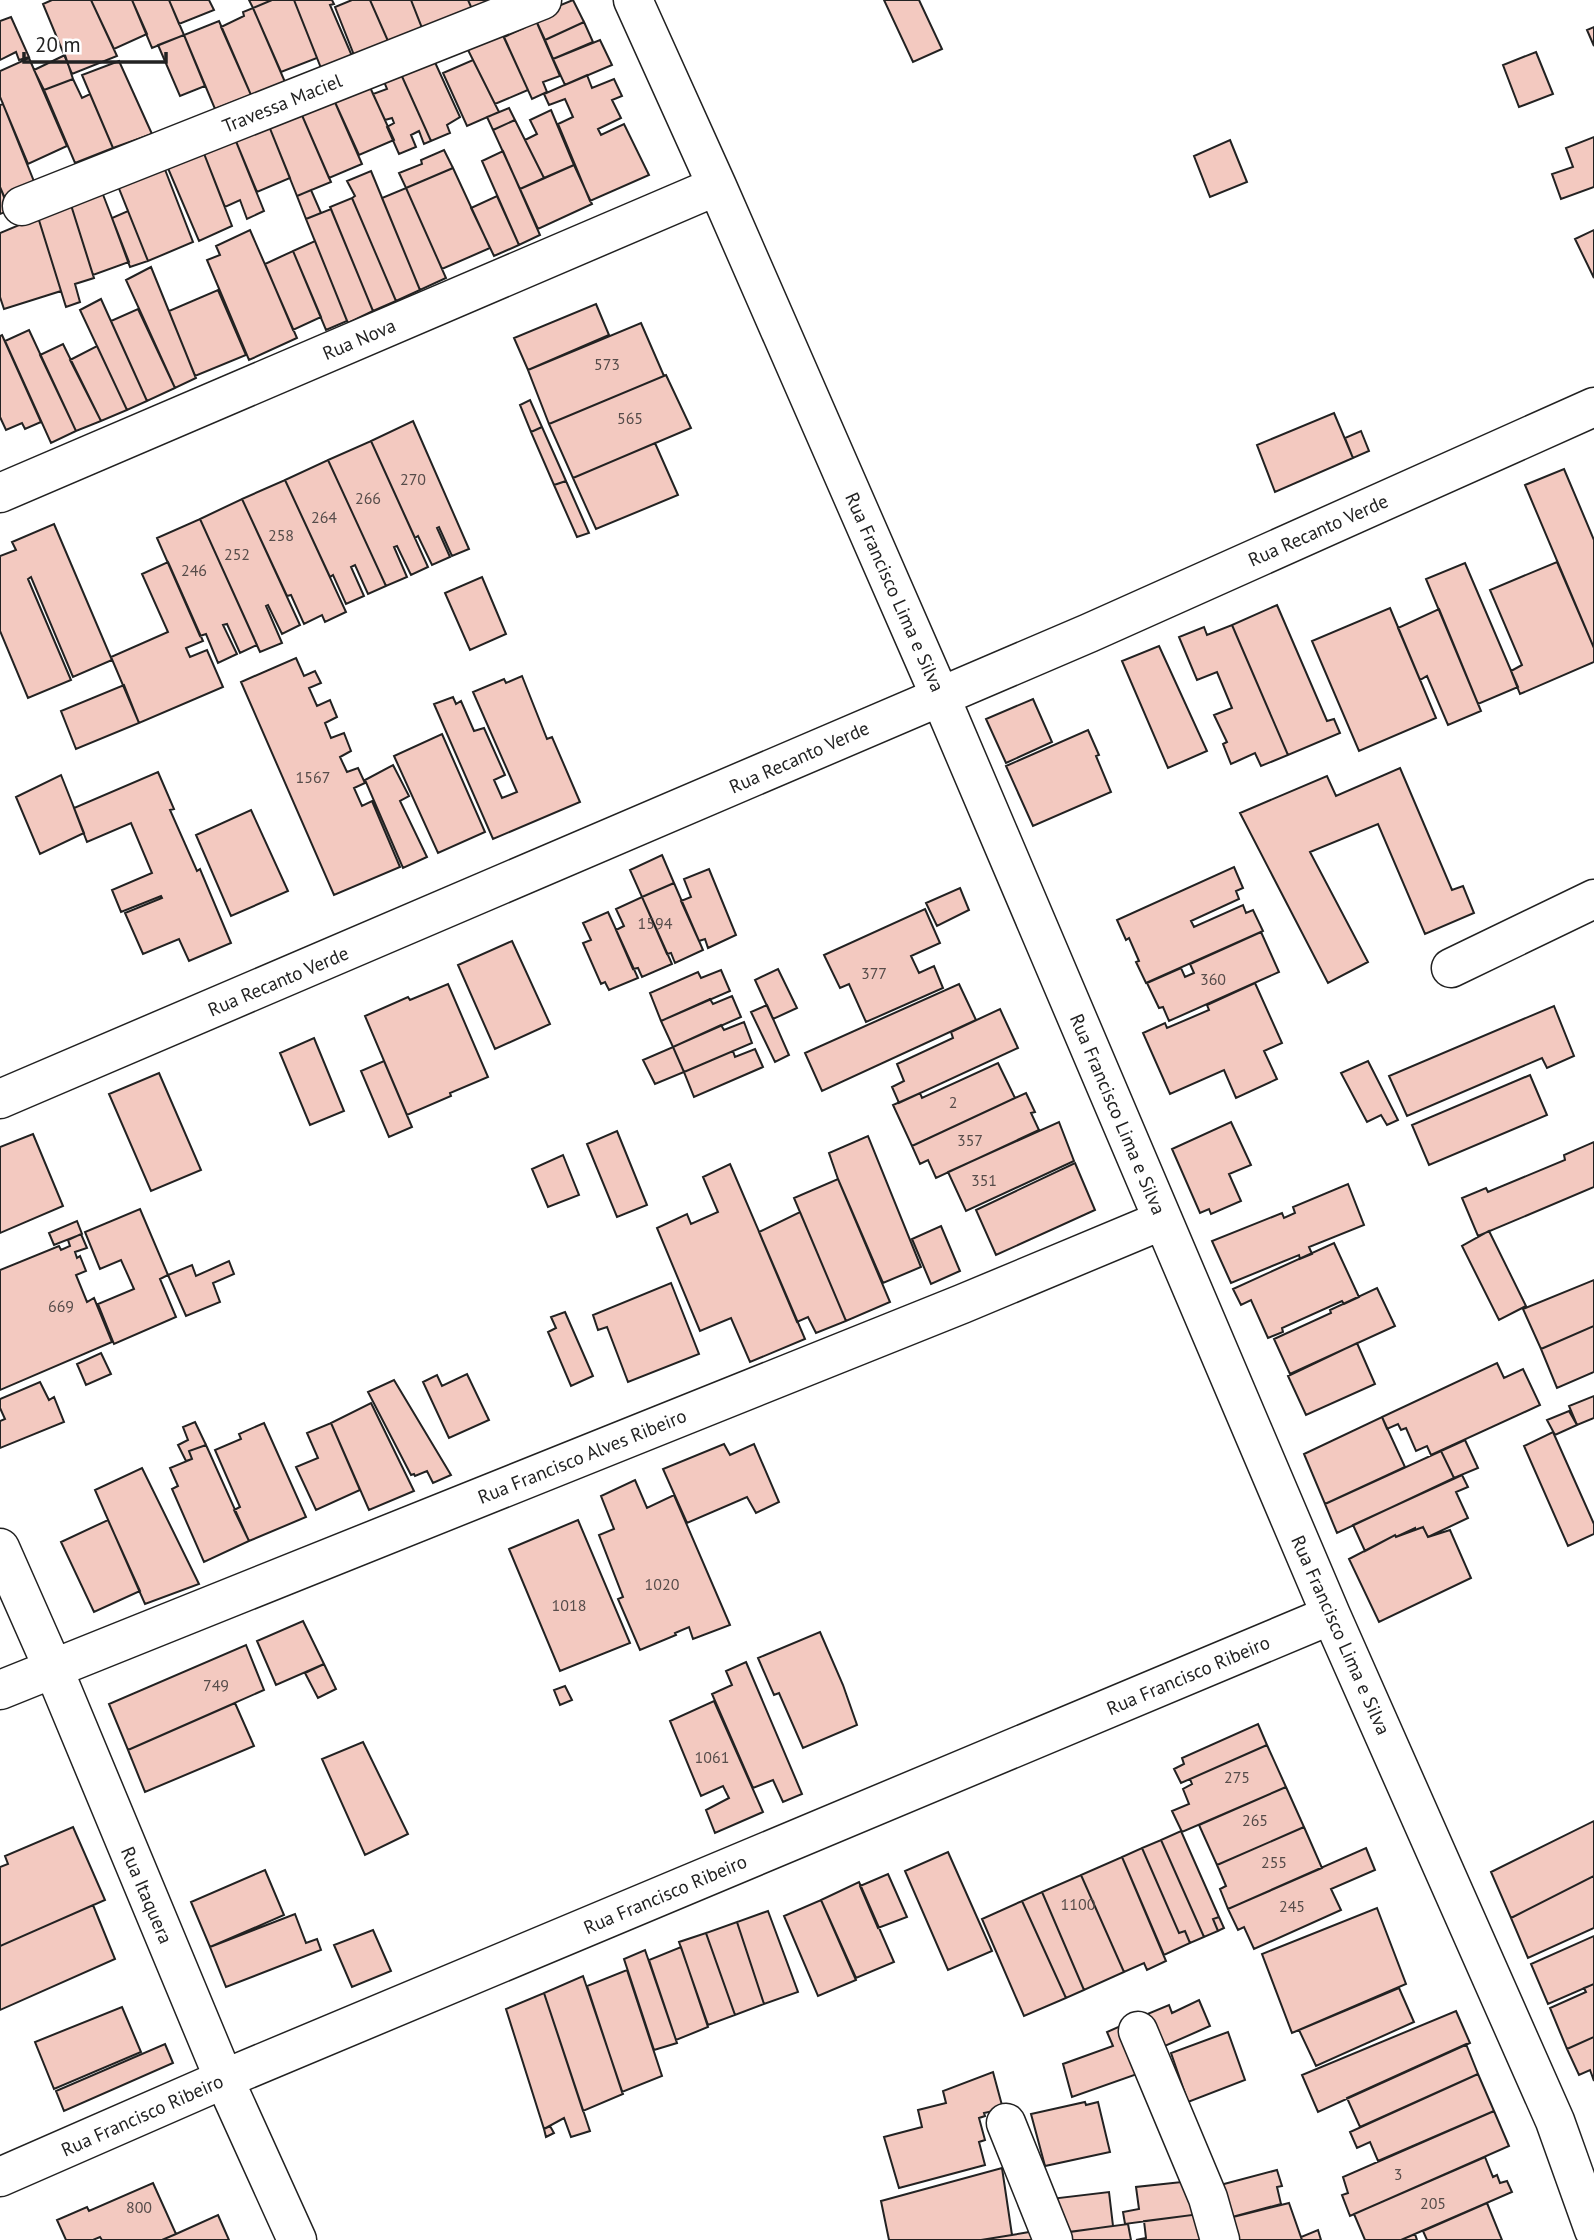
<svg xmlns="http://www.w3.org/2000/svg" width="1594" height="2240" font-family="'PT Sans',sans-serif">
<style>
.building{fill:#f3c9c0;stroke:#222;stroke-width:2}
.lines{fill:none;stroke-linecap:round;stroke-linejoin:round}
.minor-casing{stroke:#222;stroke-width:41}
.minor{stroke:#fff;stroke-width:38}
.labels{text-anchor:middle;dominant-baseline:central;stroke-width:5;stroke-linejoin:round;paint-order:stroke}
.number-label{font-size:16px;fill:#564c4a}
.street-label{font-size:19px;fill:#222;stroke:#fff}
</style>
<rect width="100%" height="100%" fill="#fff"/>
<path class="building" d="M52 0H91L117 56 72 74 43 4Z
M91 0H132L147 34 114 49Z
M132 0H169L184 35 152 48Z
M169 0H209L214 10 179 24Z
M249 0H272L253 8Z
M272 0H294L317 58 281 72 253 8Z
M294 0H332L334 4 330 5 352 56 321 68Z
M352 0H370L388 41 354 55 335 7Z
M370 0H411L422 28 388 41Z
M411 0H468L472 9 422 28Z
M468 0H492L472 9Z
M573 0 584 22 545 40 534 16Z
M884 0H919L942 49 913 62Z
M253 8 285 82 251 95 221 27 244 16 243 12Z
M534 16 560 76 543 82 547 92 532 99 504 37 524 28 520 22Z
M11 17 29 57 19 60 16 52 0 60V21Z
M219 21 251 95 215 109 184 35Z
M584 22 593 42 553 59 545 40Z
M1594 27V46L1587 30Z
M500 29 528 90 495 104 465 44Z
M184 35 205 86 180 96 158 45Z
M600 40 612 65 565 85 553 59Z
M1536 52 1553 94 1519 107 1503 65Z
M65 55 73 79 44 90 34 70Z
M29 58 67 146 28 164 0 97V71Z
M433 58 460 117 447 125 450 133 431 141 400 72Z
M473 60 499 112 467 126 443 73Z
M119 61 152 134 113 148 82 75Z
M400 72 431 141 424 144 419 131 411 135 416 147 399 154 387 127 394 123 392 118 385 120 373 94 387 89 383 79Z
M587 75 592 88 614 79 622 96 612 100 621 118 598 129 601 135 624 124 649 175 590 201 558 124 573 117 565 99 549 105 544 94Z
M73 79 82 98 90 94 113 148 75 163 44 90Z
M369 85 394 140 359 155 334 100Z
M334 100 362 164 329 178 301 113Z
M3 104 35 184 4 197 0 187V105Z
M509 108 515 120 493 130 487 117Z
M551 110 574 165 544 178 525 140 537 134 530 120Z
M301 113 331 182 297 196 269 126Z
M515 120 544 178 520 189 493 130Z
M269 126 290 178 257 192 235 139Z
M1594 137V187L1561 199 1552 174 1573 167 1566 148Z
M235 139 264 211 247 219 240 200 225 207 203 151Z
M1230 140 1247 182 1210 197 1194 156Z
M444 150 453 168 406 188 399 173 422 164 421 160Z
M203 151 232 226 199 241 167 166Z
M503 151 540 235 519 245 482 161Z
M574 165 592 204 538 229 520 189Z
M164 167 193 242 148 261 118 186Z
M453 168 490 248 442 269 406 188Z
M371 171 420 290 396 301 352 198 355 196 347 181Z
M0 187 10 210 0 214Z
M406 188 446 278 420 290 382 198Z
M311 190 321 213 306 219 297 196Z
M102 192 129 262 93 275 71 205Z
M497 196 519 245 494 256 471 208Z
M352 198 396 301 373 311 330 207Z
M71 205 94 278 75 284 80 302 66 307 38 217Z
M331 209 373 311 348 323 306 219Z
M128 211 148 261 130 267 112 218Z
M38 217 61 291 4 309 0 297V233Z
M250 230 297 338 249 360 207 260 220 255 216 246Z
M1594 230V278L1575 239Z
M315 241 347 321 326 330 293 251Z
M293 251 321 317 293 330 265 264Z
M151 267 196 378 175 388 126 280Z
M218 290 246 355 195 376 169 311Z
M101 299 147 401 127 410 80 310Z
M596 304 609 335 528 370 514 338Z
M138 309 175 388 147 401 111 321Z
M641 323 664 376 549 424 528 370Z
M29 330 76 431 51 443 5 341Z
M2 335 41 422 25 429 22 423 6 430 0 417V336Z
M63 344 101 421 76 431 40 355Z
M97 346 127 410 101 421 70 360Z
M666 375 691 428 573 478 549 424Z
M530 400 542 427 531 432 520 405Z
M1334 413 1353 458 1275 492 1257 445Z
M413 421 469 549 452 556 439 527 437 528 450 557 432 565 418 536 415 538 371 441Z
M542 427 566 481 554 485 531 432Z
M1361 431 1369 451 1353 458 1345 438Z
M371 441 428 567 411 575 397 546 394 547 407 577 386 586 328 460Z
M655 443 678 495 596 529 573 478Z
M328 460 386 586 368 594 355 565 351 567 364 596 346 604 333 575 330 577 285 480Z
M1564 469 1594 540V648L1525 485Z
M285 480 346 612 325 622 322 615 304 624 291 595 287 596 242 499Z
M566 481 589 533 577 537 554 485Z
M242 499 300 625 282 634 268 605 266 606 282 643 260 652 200 519Z
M200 519 257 645 240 653 227 624 223 625 237 654 218 663 206 634 200 636 157 538Z
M54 524 112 660 73 677 31 577 28 579 71 680 28 698 0 631V556L16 550 12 542Z
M168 562 203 641 186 648 190 657 207 650 223 687 139 723 111 657 168 632 142 574Z
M1557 562 1594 648V662L1520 694 1511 671 1522 665 1490 590Z
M1465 563 1518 687 1478 704 1426 579Z
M482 577 506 634 470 650 445 593Z
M1277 605 1327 721 1334 719 1340 733 1288 755 1232 625Z
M1390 608 1436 718 1359 751 1312 641Z
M1439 609 1481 711 1448 725 1427 676 1420 680 1398 628Z
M1232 625 1288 755 1261 766 1255 753 1231 764 1223 744 1227 742 1214 715 1232 708 1217 672 1197 680 1179 637 1204 627 1207 635Z
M1159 646 1207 751 1168 768 1122 661Z
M296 658 304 676 315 671 321 683 309 688 317 706 330 700 337 717 325 723 331 738 344 733 351 751 340 757 347 772 358 768 365 783 354 788 362 806 372 801 400 867 334 895 241 682Z
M522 676 547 739 552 737 580 802 493 839 434 704 453 697 456 704 461 701 474 731 484 728 505 775 494 780 502 798 517 792 473 692 504 679 506 683Z
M124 685 139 723 76 749 61 711Z
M1033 699 1052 742 1006 763 986 719Z
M1088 730 1099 755 1096 756 1111 792 1033 826 1006 766Z
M442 734 485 832 438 853 394 756Z
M393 765 409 796 400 801 427 857 403 868 365 780Z
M1400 768 1452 890 1463 886 1474 913 1425 934 1378 824 1310 852 1368 962 1328 983 1240 813 1327 776 1336 796Z
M158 772 174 809 170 810 197 871 200 869 231 943 189 961 179 939 143 954 125 913 162 898 161 896 121 912 112 890 152 873 131 823 87 842 74 808Z
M61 775 84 833 40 854 16 797Z
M251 810 288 891 231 916 196 835Z
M662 855 674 883 642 897 630 870Z
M1234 867 1243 888 1236 891 1239 899 1191 921 1194 927 1243 905 1246 913 1253 910 1263 931 1146 983 1136 962 1139 961 1129 938 1126 940 1117 920Z
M709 869 736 935 708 948 705 939 699 941 681 901 691 897 684 879Z
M674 883 703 950 675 963 671 953 667 954 642 897Z
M960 888 969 910 937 926 926 903Z
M642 897 672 964 642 977 638 968 633 969 616 930 624 926 616 909Z
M925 909 940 943 911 956 919 973 934 966 943 988 866 1022 849 984 840 988 824 955Z
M608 912 638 978 609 990 605 982 601 984 583 943 591 940 583 923Z
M1261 932 1279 972 1169 1021 1163 1007 1159 1008 1147 983 1181 968 1185 977 1194 973 1190 964Z
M512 941 550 1024 495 1049 458 965Z
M778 969 797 1008 773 1019 755 980Z
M721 970 730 991 661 1021 650 993 698 972 701 978Z
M1255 983 1282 1043 1264 1051 1277 1079 1236 1098 1224 1070 1170 1094 1143 1033 1165 1023 1167 1028 1209 1010 1207 1005Z
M448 984 488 1077 450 1093 451 1096 407 1115 365 1016 408 997 410 1000Z
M959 984 976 1020 822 1091 805 1053Z
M732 996 741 1017 673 1047 661 1021 710 999 713 1004Z
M767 1005 789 1055 775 1062 751 1012Z
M1554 1006 1574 1056 1547 1068 1542 1058 1407 1116 1389 1076Z
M1000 1009 1018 1048 899 1103 892 1087 904 1081 897 1064 953 1038 951 1032Z
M744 1022 752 1043 684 1072 673 1047 721 1025 724 1030Z
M314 1038 344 1111 310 1125 280 1053Z
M673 1047 684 1072 655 1084 643 1060Z
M755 1049 763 1067 694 1097 684 1072 733 1051 735 1057Z
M384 1061 412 1127 389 1137 361 1071Z
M1368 1061 1398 1120 1387 1125 1381 1115 1367 1122 1341 1073Z
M998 1063 1015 1098 912 1146 893 1105 920 1093 922 1098Z
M159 1073 201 1170 151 1191 109 1094Z
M1530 1075 1547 1115 1429 1165 1412 1125Z
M1026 1093 1035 1112 1031 1113 1039 1130 936 1178 928 1160 920 1164 912 1146Z
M1059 1122 1074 1161 966 1211 948 1172Z
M1231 1122 1251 1165 1229 1174 1241 1201 1211 1214 1209 1209 1200 1213 1172 1149Z
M617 1131 647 1205 617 1217 587 1144Z
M33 1134 63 1206 0 1233V1147Z
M868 1136 921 1267 883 1283 838 1179 829 1153Z
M1594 1142V1187L1478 1236 1462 1198 1486 1188 1488 1192 1565 1160 1564 1155Z
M563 1155 579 1195 548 1207 532 1169Z
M1075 1163 1095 1210 996 1255 976 1210Z
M730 1164 805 1339 750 1362 731 1318 700 1331 657 1228 687 1214 691 1224 718 1212 703 1177Z
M838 1179 890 1302 846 1321 794 1198Z
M1348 1184 1364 1225 1309 1247 1312 1254 1300 1259 1299 1255 1231 1283 1212 1241 1282 1213 1284 1218 1295 1213 1293 1207Z
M140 1209 168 1275 160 1279 176 1317 114 1344 98 1304 134 1289 121 1260 100 1269 85 1232Z
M800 1212 846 1321 816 1333 808 1317 797 1322 759 1232Z
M77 1221 82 1234 54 1245 49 1233Z
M941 1226 960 1271 931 1284 912 1239Z
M1489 1231 1526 1306 1499 1320 1462 1246Z
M81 1234 87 1248 75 1252 77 1258 80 1256 86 1271 76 1275 87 1302 94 1298 112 1342 0 1390V1270L59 1246 61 1250 70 1246 68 1240Z
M1334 1243 1359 1297 1344 1304 1342 1301 1282 1328 1283 1332 1268 1338 1251 1300 1241 1305 1233 1289Z
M229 1261 234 1274 213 1283 220 1302 186 1316 168 1275 192 1265 196 1276Z
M1594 1280V1326L1541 1349 1523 1309Z
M671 1283 699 1354 628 1382 607 1327 598 1330 593 1315Z
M1377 1288 1395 1326 1290 1374 1274 1339 1331 1313 1330 1310Z
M565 1312 593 1376 571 1386 548 1332 556 1328 551 1317Z
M1594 1326V1372L1557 1388 1541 1349Z
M1357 1343 1375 1384 1306 1415 1288 1376Z
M101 1353 111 1374 86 1385 77 1364Z
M1497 1363 1504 1378 1523 1369 1540 1405 1431 1455 1427 1446 1416 1451 1406 1428 1401 1430 1398 1424 1387 1429 1382 1417Z
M467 1374 489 1420 449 1438 423 1382 437 1375 442 1386Z
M394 1380 451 1475 433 1483 427 1471 415 1476 414 1474 411 1475 368 1392Z
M40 1382 49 1400 54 1397 64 1422 0 1448V1421L5 1419 0 1408V1399Z
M1594 1396V1418L1577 1425 1569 1406Z
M371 1403 414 1491 369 1510 331 1423Z
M1569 1411 1577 1425 1555 1435 1547 1420Z
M1382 1417 1405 1467 1325 1504 1304 1454Z
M195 1422 206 1445 189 1451 192 1459 186 1461 178 1445 188 1440 183 1427Z
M264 1423 306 1517 249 1541 234 1510 240 1507 215 1450 241 1439 239 1434Z
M331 1423 360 1490 316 1510 296 1467 318 1458 307 1433Z
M1553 1432 1594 1524V1534L1568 1546 1524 1446Z
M1465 1440 1478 1468 1454 1478 1441 1451Z
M724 1444 730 1455 754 1444 779 1502 756 1513 747 1497 687 1523 663 1469Z
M206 1445 249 1541 204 1562 172 1489 178 1486 170 1468 192 1459 189 1451Z
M1441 1451 1454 1478 1337 1533 1325 1504Z
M142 1468 199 1584 145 1604 95 1490Z
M1462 1475 1468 1487 1456 1492 1468 1518 1428 1537 1423 1527 1415 1530V1528L1396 1537 1395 1535 1365 1551 1353 1525Z
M635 1480 647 1508 674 1495 730 1625 693 1639 689 1627 675 1633 676 1635 640 1650 618 1599 623 1597 599 1535 614 1529 601 1496Z
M108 1520 140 1591 94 1612 61 1542Z
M578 1520 630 1643 560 1671 509 1549Z
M1423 1527 1428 1537 1450 1530 1471 1578 1379 1622 1349 1559 1395 1535 1396 1537Z
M303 1621 324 1664 276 1685 257 1641Z
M820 1632 843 1685 857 1725 803 1748 779 1693 774 1695 758 1658Z
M246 1645 264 1690 128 1750 109 1704Z
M746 1662 802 1794 783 1802 773 1780 753 1788 712 1694 732 1685 726 1671Z
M324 1664 336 1689 318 1698 305 1673Z
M565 1686 572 1700 560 1705 554 1690Z
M714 1701 763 1812 715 1833 706 1810 729 1798 723 1786 701 1796 670 1721Z
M235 1703 254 1746 145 1792 128 1750Z
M1258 1724 1267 1745 1181 1783 1174 1769 1184 1764 1182 1758Z
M363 1742 408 1834 365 1855 322 1759Z
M1267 1745 1286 1787 1182 1832 1172 1811 1189 1804 1183 1789 1192 1784 1190 1779Z
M1286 1787 1304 1827 1217 1865 1199 1825Z
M1594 1821V1876L1511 1918 1491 1872Z
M73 1827 105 1900 0 1946V1867L8 1864 5 1856Z
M1304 1827 1322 1868 1228 1909 1220 1889 1226 1886 1217 1865Z
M1181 1831 1219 1917 1213 1919 1218 1931 1204 1937 1161 1840Z
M1161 1840 1204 1937 1190 1943 1185 1931 1179 1933 1142 1848Z
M1142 1848 1179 1933 1185 1931 1190 1943 1164 1955 1122 1857Z
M1366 1848 1375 1870 1331 1889 1341 1910 1254 1949 1244 1927 1238 1930 1228 1909Z
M948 1852 992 1951 948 1970 905 1871Z
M1122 1857 1166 1961 1147 1970 1144 1963 1124 1972 1081 1875Z
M265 1870 284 1915 210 1947 191 1902Z
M888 1874 907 1917 878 1928 860 1886Z
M1081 1875 1124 1972 1084 1990 1042 1892Z
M1594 1876V1928L1528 1958 1511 1918Z
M859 1882 894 1962 856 1978 821 1900Z
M1042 1892 1084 1990 1066 1998 1022 1901Z
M821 1900 856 1980 818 1996 784 1916Z
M1022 1901 1066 1998 1024 2016 982 1919Z
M93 1905 115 1959 0 2010V1946Z
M1377 1908 1406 1984 1292 2033 1262 1954Z
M768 1911 798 1992 764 2004 737 1922Z
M295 1914 306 1943 317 1939 321 1950 226 1987 210 1947Z
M1219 1917 1224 1928 1218 1931 1213 1919Z
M737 1922 764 2004 735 2015 706 1933Z
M373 1930 391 1971 352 1987 334 1945Z
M706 1933 735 2015 708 2025 679 1942Z
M1594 1936V1984L1548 2004 1531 1964Z
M681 1947 708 2027 676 2040 649 1960Z
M645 1950 677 2043 654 2050 624 1959Z
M627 1970 662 2076 622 2092 587 1986Z
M583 1976 623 2094 583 2111 544 1993Z
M1594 1984V2037L1567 2049 1550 2008 1586 1992 1584 1988Z
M1399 1988 1414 2022 1316 2066 1299 2030Z
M544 1993 590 2131 571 2137 564 2118 544 2129 506 2009Z
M1199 2000 1210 2026 1158 2049 1145 2015 1169 2005 1172 2013Z
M122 2007 141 2052 54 2089 35 2042Z
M1456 2011 1470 2043 1318 2112 1302 2075Z
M1125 2024 1143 2072 1072 2097 1063 2064 1113 2046 1107 2032Z
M1228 2032 1245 2080 1188 2102 1171 2053Z
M1594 2037V2081L1590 2070 1579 2075 1567 2049Z
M165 2044 173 2063 64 2111 56 2091Z
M1466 2044 1478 2074 1360 2127 1347 2098Z
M993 2072 1003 2109 984 2113 985 2116 979 2118 985 2140 979 2142 985 2165 899 2188 884 2137 922 2127 918 2110 946 2103 943 2091Z
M1478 2074 1494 2111 1378 2161 1370 2142 1357 2148 1350 2132Z
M1085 2102 1086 2105 1098 2102 1110 2152 1045 2166 1031 2114Z
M1494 2111 1509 2146 1350 2216 1342 2195 1348 2193 1343 2177Z
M550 2126 554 2133 546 2137 544 2129Z
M1485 2157 1493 2177 1497 2175 1500 2183 1507 2181 1512 2192 1401 2240H1365L1354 2214Z
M1002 2168 1012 2235 981 2240H889L881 2201Z
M1277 2170 1282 2186 1277 2187 1281 2204 1221 2220 1209 2188Z
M1191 2181 1200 2214 1125 2224 1123 2212 1139 2209 1136 2187Z
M153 2183 176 2234 162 2240H102L100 2237 93 2240H66L57 2220 87 2207 89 2211Z
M1109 2192 1113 2226 1055 2234 1050 2199Z
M1289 2203 1302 2240H1227L1221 2220Z
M1487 2203 1502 2240H1427L1423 2231Z
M1200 2214 1207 2240H1136L1146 2238 1144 2221Z
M218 2215 229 2240H162L176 2234Z
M1128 2224 1131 2240H1061L1060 2233Z
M1041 2230 1043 2240H981L1012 2235Z
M1318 2230 1321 2240H1302L1301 2237Z
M1415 2234 1417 2240H1401Z"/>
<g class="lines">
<defs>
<path id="minor" d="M633 0 717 186 940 696 1331 1615 1555 2121 1594 2230
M22 206 542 0
M0 493 717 186
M1451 968 1594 899
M0 1099 1089 633 1594 407
M0 1548 53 1668 224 2079 297 2240
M0 1690 962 1304 1163 1220
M1138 2031 1208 2198 1220 2240
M1006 2123 1053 2240
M0 2177 224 2079 1331 1615"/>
</defs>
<use href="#minor" class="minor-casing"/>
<use href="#minor" class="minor"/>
</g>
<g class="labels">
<g class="number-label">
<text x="607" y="364">573</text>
<text x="630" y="418">565</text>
<text x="413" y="479">270</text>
<text x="368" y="498">266</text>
<text x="324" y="517">264</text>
<text x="281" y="535">258</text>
<text x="237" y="554">252</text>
<text x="194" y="570">246</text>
<text x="313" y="777">1567</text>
<text x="655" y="923">1594</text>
<text x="874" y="973">377</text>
<text x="1213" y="979">360</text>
<text x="953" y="1102">2</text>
<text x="970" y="1140">357</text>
<text x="984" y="1180">351</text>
<text x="61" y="1306">669</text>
<text x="662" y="1584">1020</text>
<text x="569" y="1605">1018</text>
<text x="216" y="1685">749</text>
<text x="712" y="1757">1061</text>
<text x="1237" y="1777">275</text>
<text x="1255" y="1820">265</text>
<text x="1274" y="1862">255</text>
<text x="1078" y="1904">1100</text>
<text x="1292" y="1906">245</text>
<text x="1398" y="2174">3</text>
<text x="1433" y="2203">205</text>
<text x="139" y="2207">800</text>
</g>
<g class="street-label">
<text transform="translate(282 103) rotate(-22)">Travessa Maciel</text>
<text transform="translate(359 339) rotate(-23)">Rua Nova</text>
<text transform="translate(1318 530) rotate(-24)">Rua Recanto Verde</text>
<text transform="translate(895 592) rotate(66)">Rua Francisco Lima e Silva</text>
<text transform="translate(799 757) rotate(-24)">Rua Recanto Verde</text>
<text transform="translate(278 981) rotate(-23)">Rua Recanto Verde</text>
<text transform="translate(1118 1114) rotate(67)">Rua Francisco Lima e Silva</text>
<text transform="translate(582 1456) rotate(-22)">Rua Francisco Alves Ribeiro</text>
<text transform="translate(1341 1635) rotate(66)">Rua Francisco Lima e Silva</text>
<text transform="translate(1188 1675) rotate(-23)">Rua Francisco Ribeiro</text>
<text transform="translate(665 1894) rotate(-23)">Rua Francisco Ribeiro</text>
<text transform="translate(147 1895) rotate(67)">Rua Itaquera</text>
<text transform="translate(142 2115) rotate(-24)">Rua Francisco Ribeiro</text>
</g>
</g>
<path d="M24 52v10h142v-10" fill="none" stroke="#222222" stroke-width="3.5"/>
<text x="35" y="52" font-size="21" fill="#222222" stroke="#ffffff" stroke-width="5" paint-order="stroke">20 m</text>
</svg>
